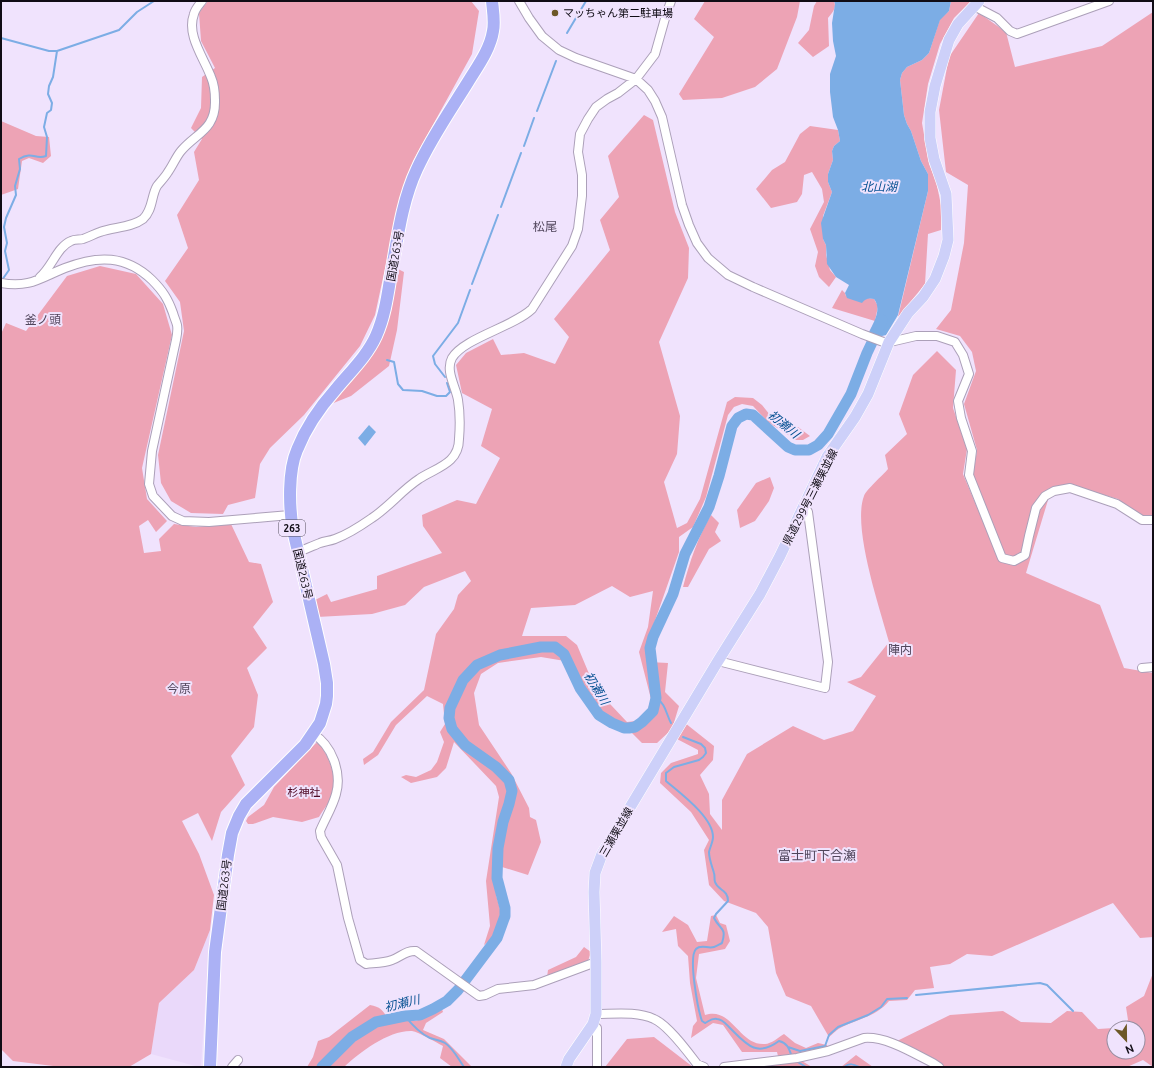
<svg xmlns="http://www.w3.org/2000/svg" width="1154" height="1068" font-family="Ubuntu,'Noto Sans JP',sans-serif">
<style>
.built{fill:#ead9fa}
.green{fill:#eda3b5;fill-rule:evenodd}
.water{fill:#7cade5}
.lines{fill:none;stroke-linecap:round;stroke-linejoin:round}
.stream{stroke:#7cade5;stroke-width:2}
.river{stroke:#7cade5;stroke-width:11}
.minor-casing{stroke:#aca0b9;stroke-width:10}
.major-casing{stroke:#fff;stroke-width:12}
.highway-casing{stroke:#fff;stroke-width:14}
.minor{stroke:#fff;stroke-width:8}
.major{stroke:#cdd0f9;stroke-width:11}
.highway{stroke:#abb1f5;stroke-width:12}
.poi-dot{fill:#6d5827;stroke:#f0e3fd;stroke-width:1.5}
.labels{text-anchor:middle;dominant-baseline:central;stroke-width:4;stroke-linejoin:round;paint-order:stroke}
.shield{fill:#f0e3fd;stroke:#534c5b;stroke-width:1}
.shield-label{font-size:10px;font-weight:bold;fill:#100c15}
.poi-label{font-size:11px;fill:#100c15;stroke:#f0e3fd;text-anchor:start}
.street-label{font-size:11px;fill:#100c15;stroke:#f0e3fd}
.park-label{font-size:11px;fill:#4e0824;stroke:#f0e3fd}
.water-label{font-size:12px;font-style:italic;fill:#034f91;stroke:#f0e3fd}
.neighbourhood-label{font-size:12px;fill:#51465c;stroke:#f0e3fd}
.quarter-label{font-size:13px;fill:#51465c;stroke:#f0e3fd}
</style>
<rect width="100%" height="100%" fill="#f0e3fd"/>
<path class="built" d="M210 930 201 1067H199L151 1054 159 1003 194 970Z"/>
<path class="green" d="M208 1H471L479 11 472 54 413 161 392 236 375 315 360 346 304 415 270 448 260 464 255 498 228 505 223 514 191 513 171 501 161 483 158 455 184 331 180 302 165 281 188 248 177 215 199 180 194 152 202 139 191 128 201 108 202 77 215 68 201 41 199 13Z
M705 1H800L797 17 777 69 755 87 722 98 683 100 679 94 714 37 694 19Z
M817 1H834C837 8 832 13 828 18L829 46 813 57 798 43 809 30 814 6Z
M951 1H971L954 18 940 44 928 84 922 123 929 164 936 181 942 210 941 230 928 234 925 284 898 317 928 191V174L921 161 911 131 907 124 904 115 900 80 902 73 907 67 922 60 929 53 940 19 949 11Z
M1153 12V517H1141L1118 499 1070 485 1048 489 1032 506 1048 500 1026 573 1100 605 1124 668 1153 673V937L1140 938 1113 903 992 956 967 954 950 964 930 967 934 988 915 990 907 1000 889 1001C877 1016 858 1019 842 1027 837 1029 833 1034 829 1037L811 1006 786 996 776 973 768 927 756 913 724 901 709 885 704 850 709 840 691 812 660 783 661 773 671 763 698 754V750L677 739 685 723 714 746 713 760 700 775 709 794 710 814 722 830V800L747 754 793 726 824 740 853 731 876 696 847 682 861 677 889 642C880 609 852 527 864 496 866 490 883 475 888 469L885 455 907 434 899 414 913 375 937 351 956 370 953 408 967 449 963 474 981 517 987 514 973 476 977 450 964 404 976 371 972 352 960 336 936 329 951 310 964 243 968 185 946 172 939 110 949 57 979 13 1006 32 1015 67 1102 46Z
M644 115 653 120 675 212 689 248 688 278 659 342 680 416 677 454 664 482 677 528 687 523 700 499 727 402 735 397 753 398 762 405 770 415 787 428 798 427 810 436 803 440H796L768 422 753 406 742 404 734 407 728 415 706 497 693 527 679 537V552L645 649 649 662 668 663 665 692 679 706 672 729 657 743H642L629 730 593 712 573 678 565 661 541 657 498 663 481 674 474 693 479 725 511 773 529 808 530 817 536 820 541 842 528 875 502 867 495 868 496 895 502 916 494 937 484 945 490 926 486 881 499 797 496 786 454 742 446 768 437 777 411 783 401 777 406 775 416 777 431 770 437 762 444 742 440 732 445 724 443 704 427 696 396 725 378 755 364 765 363 759 373 752 391 722 424 690 436 634 454 609 458 595 471 581 465 571 424 587 405 605 372 614 317 617 313 601 327 594 331 602 377 589V576L442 553 423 526 422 515 457 500 476 504 500 458 481 446 492 409 462 393 456 365 466 353 493 339 501 355 524 353 555 364 569 337 554 319 610 250 600 220 619 197 608 156ZM612 586 630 597 653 591 648 627 639 652 651 699 647 712 636 721 627 722 595 688 577 645 566 636H522L531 608 575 605Z
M1 121 36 136 49 137 51 156 43 163 29 158 22 161 18 189 1 195 2 149Z
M810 126 838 130 840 141 834 146 832 151 833 160 828 174V182L832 192 823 216V239L826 245V255L830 270 836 277 829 287 819 277 815 266 818 252 810 229 824 202 822 189 812 172 804 175 802 194 797 202 771 208 756 189 772 170 785 162 800 134Z
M100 266 136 274 163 304 172 335 142 468 147 499 167 521 156 532 148 520 139 526 144 553 161 551 159 539 174 524 196 527 231 524 249 562 261 564 273 602 253 627 267 648 247 668 258 695 254 727 231 756 245 785 221 812 212 841 198 813 182 821 199 854 214 895 210 930 194 970 159 1003 151 1054 129 1067H61L13 1061 1 1049V334L6 323 26 331 67 276Z
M398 269 404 272 397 330 389 366 351 396 326 406 371 357 382 337 391 311Z
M842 290 845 293 846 296 865 299 868 298 874 299 878 306 875 321 832 308Z
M770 477 774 488 769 501 755 521 740 528 737 510 756 483Z
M711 515 719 523 715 532 721 541 709 549 688 587H683C690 561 698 537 711 515Z
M316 743 320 744C330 760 337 775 332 795 330 802 323 810 319 817L302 822 273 817 253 824H248L246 821 248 817 264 805 274 787Z
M716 915 720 923 726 925 730 941 725 949 699 954 696 978 705 1015C732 1006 739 1046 765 1044 771 1044 779 1037 784 1034L795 1043 806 1048 818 1043 827 1045 828 1053 802 1061 812 1067H755L780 1064 777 1052H742L723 1025 713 1023 691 1038 693 1026 697 1021 690 983 688 956 678 946 676 929 662 932 674 916 688 925 697 942 707 941 711 916Z
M584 947 591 952 588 961 547 977 548 970 576 957Z
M1153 973V1067L1143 1060 1127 1067H945L897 1041 950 1015 1003 1011 1021 1022 1051 1023 1067 1011 1082 1012 1098 1029 1114 1028V1052H1138V1028H1117L1128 1020 1126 1007 1144 996Z
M370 1005C382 1007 384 1012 390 1023L403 1020 416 1021 442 1009 443 1012 426 1023 423 1030 444 1039 472 1067H452L440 1058 443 1046C435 1042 419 1032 412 1031 389 1030 360 1052 344 1067H307L313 1057 318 1041 329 1037Z
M654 1037 693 1067H605L627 1039Z
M856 1055 873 1067H841Z"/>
<path class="water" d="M834 1H951L949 11 940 20 929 53 922 60 907 67 902 73 900 80 904 115 907 124 911 131 921 161 928 174V191L898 315 886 335 882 336 869 332C874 322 882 309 874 299 869 298 866 298 862 303L847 298 845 293 849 285 836 277 827 264 826 245 823 239 821 223 832 192 828 182V174L833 160 832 151 834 146 840 141 838 130 833 117 830 92V74L836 56 833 41 832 23 835 4Z
M369 425 376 432 365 446 358 438Z"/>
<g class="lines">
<path class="stream" d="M567 33 586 1
M1 38 49 51H57L119 30 137 12 154 1
M537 111 556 61
M524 146 534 118
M501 207 521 153
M2 280 9 270 5 251 7 243 4 227 6 218 16 195 15 186 20 169 19 159C33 151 35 160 46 156L47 137 44 127 47 113 51 110 52 103 48 94 49 86 53 77 57 51
M472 284 498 215
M387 360 394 362 398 384 403 390 422 391 437 396H446L450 392 447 383
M445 377 435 364 433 356 458 323 470 290
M656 698C666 704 666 714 671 723
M683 737 701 744 705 748 706 753 703 757 699 760 674 767 666 773V781C680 793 713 817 713 837 713 842 710 847 709 852 709 859 712 866 714 873 715 876 714 879 715 882 718 891 728 889 728 901L716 914 714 918C720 930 727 927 722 943 720 944 717 946 714 947 708 949 701 944 696 949 688 957 698 1010 702 1021L705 1023C709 1021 712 1018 717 1019 722 1019 726 1024 729 1027 746 1044 756 1058 779 1041 788 1043 789 1049 792 1057
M916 995 1040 983 1047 985 1073 1011
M405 1016C412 1025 419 1033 430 1038 435 1040 440 1040 445 1043 453 1048 459 1060 464 1067
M788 1047 800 1051 825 1046 829 1035 838 1027 868 1015 881 1007 887 999 907 998
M796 1061 806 1067
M844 1067C850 1063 853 1064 859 1067"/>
<path class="river" d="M322 1067 352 1037 376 1022 405 1016 420 1015 433 1009 447 1001 458 990 497 938 505 916V908L497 878 498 848 503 822 509 804 512 791 509 780 496 767 465 745 452 729 449 718 450 708 463 680 477 665 500 655 541 647H555L564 654 580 688 599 715 612 723 624 728H629L635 727 642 722 653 711 656 698 650 648 653 637 673 594 685 554 709 507 719 476 732 426 738 418 746 414 753 415 788 447 795 450H809L818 445 828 434 851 394 867 353 876 334 882 320"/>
<defs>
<path id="minor" d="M519 1 529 18 542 36 559 50 576 58 636 79 648 90 655 101 662 117 682 205 689 225 697 243 708 258 728 275 753 287 862 334 886 343 916 336H937L955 342 963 355 969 374 958 401 961 418 972 451 969 475 1002 558 1014 561 1025 555 1029 536 1036 508 1045 496 1054 491 1070 488 1117 504 1142 520H1153
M974 6 997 18 1010 31 1017 34 1109 1
M40 277C52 267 57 247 71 241 75 239 79 240 83 239 89 237 94 234 100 232 113 227 131 228 143 219 153 210 151 196 157 186 161 181 165 177 168 172 173 165 176 157 181 151 196 133 216 130 215 100 215 93 214 84 211 77 204 58 186 35 194 14 195 9 199 5 202 1
M1 283C30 288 40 278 65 268 98 255 126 255 152 280 163 291 168 299 173 313 174 317 176 321 177 325 178 330 177 335 176 340L152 451 149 484 153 496 172 516 183 521 209 522 290 515
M298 552C305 549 313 546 320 543 325 541 330 541 335 539 346 535 362 525 372 518 389 507 402 490 419 479 435 468 459 464 459 439 460 427 460 412 458 400 456 387 445 371 452 358 464 338 513 327 532 309L572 246 578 229 582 196V175L578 152 580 134 588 119 596 107 607 99 618 93 636 79 655 54 666 15 671 1
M718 661 825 688 828 662 808 512 804 505
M1142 668 1153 667
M313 734C332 745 342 773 336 794 333 806 325 819 320 831L321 837 337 865 348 918 360 960 366 964C375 963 384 963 392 960 401 957 406 950 416 951L479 996 485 995 498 989 534 985 596 962
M596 1014C614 1014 637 1011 654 1019 668 1025 687 1051 697 1064L704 1067
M593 1024 597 1028V1067
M232 1067 238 1060
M724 1067 797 1058 828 1051 864 1038C886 1036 913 1053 933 1063L939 1067"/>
<path id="major" d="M566 1067 569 1059 593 1024 596 1014V962L594 892 595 873 602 854 718 661 760 594 780 556 827 457 855 417 868 394 889 342 908 313 923 297 935 279 944 256 948 240 946 194 934 159 930 138V112L935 86 949 40 958 24 979 1"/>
<path id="highway" d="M210 1067 215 952 228 855 232 833 239 816 246 804 305 745 320 723 326 704 327 696V683L324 664 293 530C289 507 288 471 297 450 306 427 320 407 336 389 350 372 367 356 376 336 384 318 387 299 390 280 397 243 401 203 417 169 431 138 450 111 468 82 477 67 490 50 493 31 495 22 493 11 492 1"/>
</defs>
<use href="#minor" class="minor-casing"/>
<use href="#major" class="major-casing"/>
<use href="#highway" class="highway-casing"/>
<use href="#minor" class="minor"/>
<use href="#major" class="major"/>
<use href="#highway" class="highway"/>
</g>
<circle class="poi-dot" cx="555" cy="13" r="4"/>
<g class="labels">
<rect class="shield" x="279" y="520" width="26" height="16" rx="3"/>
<g class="shield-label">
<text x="292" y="528">263</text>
</g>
<g class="poi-label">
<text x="563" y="13">マッちゃん第二駐車場</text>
</g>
<g class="street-label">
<text transform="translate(395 256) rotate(-80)">国道263号</text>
<text transform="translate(810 497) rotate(-63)">県道299号三瀬栗並線</text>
<text transform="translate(303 574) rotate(77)">国道263号</text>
<text transform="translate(616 832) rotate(-60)">三瀬栗並線</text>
<text transform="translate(224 885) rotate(-83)">国道263号</text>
</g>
<g class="park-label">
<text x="304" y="792">杉神社</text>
</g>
<g class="water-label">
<text x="879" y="186">北山湖</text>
<text transform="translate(784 424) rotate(40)">初瀬川</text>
<text transform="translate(597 688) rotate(59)">初瀬川</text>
<text transform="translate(402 1003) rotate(-13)">初瀬川</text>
</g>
<g class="neighbourhood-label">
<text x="545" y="226">松尾</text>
<text x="43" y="319">釜ノ頭</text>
<text x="900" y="649">陣内</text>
<text x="179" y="688">今原</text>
</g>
<g class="quarter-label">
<text x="817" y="855">富士町下合瀬</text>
</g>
</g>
<rect width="1154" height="1068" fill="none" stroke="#100c15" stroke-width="4"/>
<g transform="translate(1126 1040) rotate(158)"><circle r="19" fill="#f0e3fd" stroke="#968da0"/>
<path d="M0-3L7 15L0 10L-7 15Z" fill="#6d5827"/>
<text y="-6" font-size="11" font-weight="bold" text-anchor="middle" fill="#100c15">N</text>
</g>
</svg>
